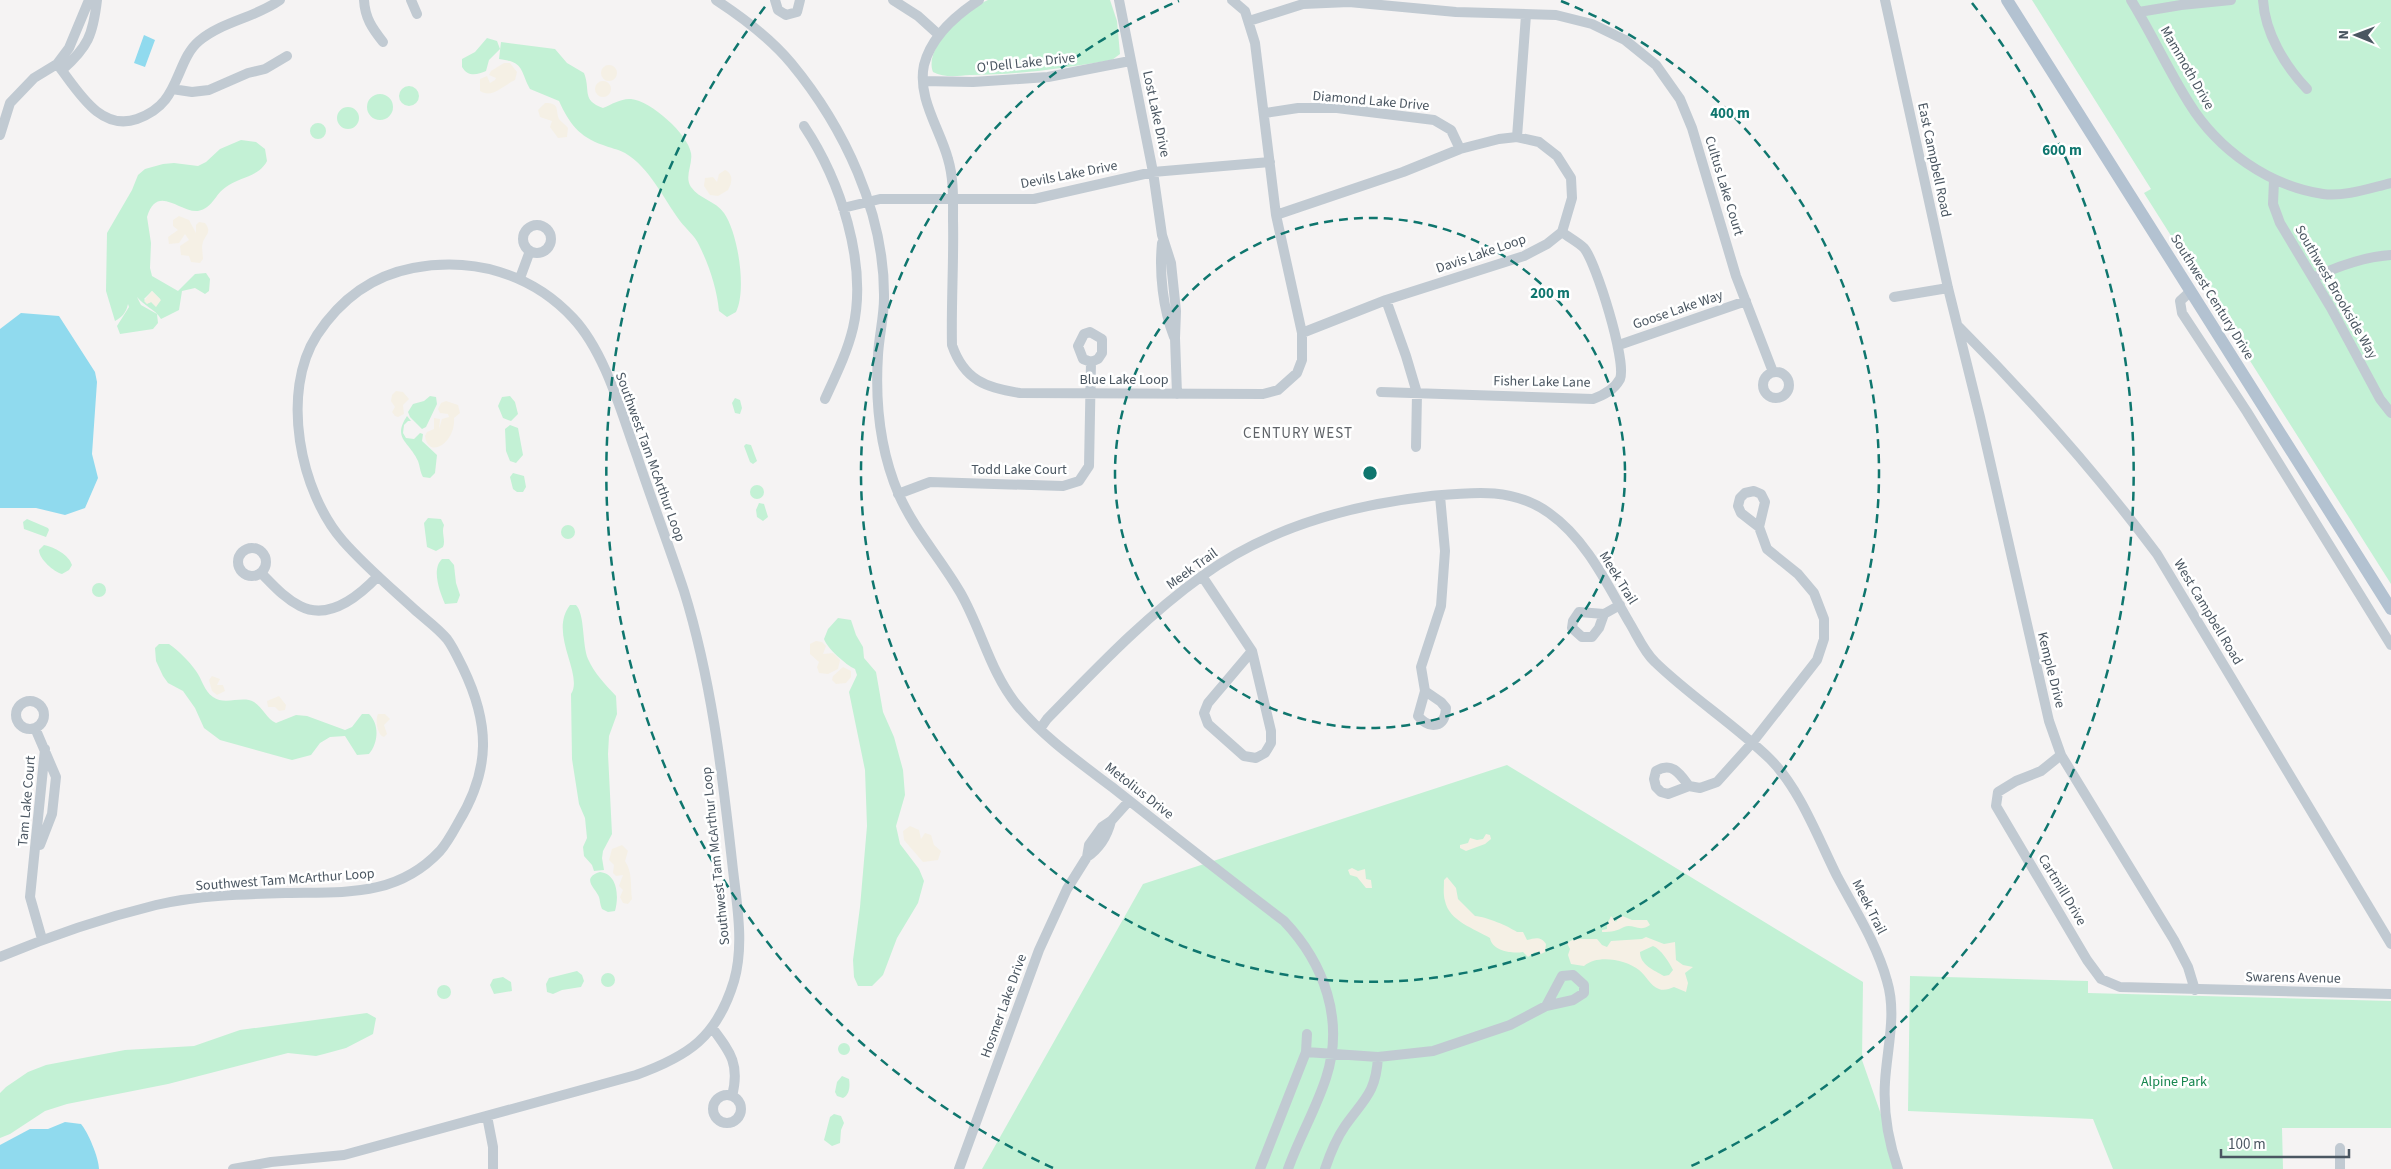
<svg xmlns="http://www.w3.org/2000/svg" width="2391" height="1169" font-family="'Source Sans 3',sans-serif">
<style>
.green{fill:#c3f1d5;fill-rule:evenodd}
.sand{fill:#f5f0e5;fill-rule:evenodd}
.water{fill:#90daee}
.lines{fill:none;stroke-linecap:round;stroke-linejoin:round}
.minor{stroke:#c1cad2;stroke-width:10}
.major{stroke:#b3c2d1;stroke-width:12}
.ring{fill:none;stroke:#0f766e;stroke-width:2.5;stroke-dasharray:9 6}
.labels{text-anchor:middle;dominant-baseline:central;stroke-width:5;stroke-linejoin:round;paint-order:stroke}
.street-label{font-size:14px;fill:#4a5661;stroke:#fff}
.park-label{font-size:14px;fill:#17864f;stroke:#fff}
.neighbourhood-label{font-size:15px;letter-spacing:1px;fill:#5f6368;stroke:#fff}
.centre{fill:#0f766e;stroke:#fff;stroke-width:2.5}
.ring-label{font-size:15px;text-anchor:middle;font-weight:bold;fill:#0f766e;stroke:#fff;stroke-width:5;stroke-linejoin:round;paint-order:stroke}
</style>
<rect width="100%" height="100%" fill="#f5f3f3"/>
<path class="green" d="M988 0H1110L1117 21 1120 54 1112 60C1065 68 1018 75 970 75 958 76 944 78 933 72 923 47 967 9 988 0Z
M2032 0H2391V584L2144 193 2151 189Z
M487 38 497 41 500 49 489 60 486 71C477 75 468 77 462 67V59L475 52Z
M501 42 555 49 567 63 584 73C591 91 581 100 603 108 612 104 622 98 631 99 651 101 688 134 691 153 693 165 684 176 691 187 699 199 716 201 724 213 738 233 747 290 736 312L727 317 719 311C717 289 709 265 699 245 695 236 686 229 680 221 663 198 650 168 625 153 618 149 610 148 603 145 579 137 569 123 559 101L530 89C520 71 525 62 499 59Z
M399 96a10 10 0 1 1 20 0a10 10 0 1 1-20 0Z
M367 107a13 13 0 1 1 26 0a13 13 0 1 1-26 0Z
M337 118a11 11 0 1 1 22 0a11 11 0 1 1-22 0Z
M310 131a8 8 0 1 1 16 0a8 8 0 1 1-16 0Z
M241 140 256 142 265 149 267 161C259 177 239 177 226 187 215 194 213 208 198 211 180 213 157 183 147 217L151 243 150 268 152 276 178 291 195 274 206 273 210 279 209 291 205 294 195 288 182 291 179 310 161 319C155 309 144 306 137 297L141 305 157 314 158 323 153 329 120 334 117 326 129 307 128 304C126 313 122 317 115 321L106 291 107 233 132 190 138 175 145 169 163 164 174 163 198 166 206 162 220 149ZM152 291 160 299 148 303 144 299Z
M430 396 436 397 437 404 426 427 422 429 410 417 408 412 413 404 424 401Z
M510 396 515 402 518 414 511 421 503 418 498 406 502 397Z
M735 398 740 400 742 408 740 414 735 413 732 403Z
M407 416 411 421H408L404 425 403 433 406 438 414 439 420 433 423 434 422 441 437 455 435 473 430 478 423 477C420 472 420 466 418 461 409 441 392 439 407 416Z
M510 425 518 428 523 455 516 463 510 461 506 451 505 429Z
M746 444 751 445 757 461 753 464 750 462 744 446Z
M513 473 524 476 526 487 523 492H517L513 489 510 477Z
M750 492a7 7 0 1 1 14 0a7 7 0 1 1-14 0Z
M759 503 764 504 768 517 763 521 757 517 756 510Z
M428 518 441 519 444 525C441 533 446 540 443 547L436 551 427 547 424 523Z
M27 519 48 528 49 530 46 537 24 529 23 522Z
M561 532a7 7 0 1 1 14 0a7 7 0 1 1-14 0Z
M44 545C54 547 69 555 72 565L69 570 62 574C54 572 39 559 39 550Z
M442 559H449L454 565 456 583 460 595 457 603 445 604C440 593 431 569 442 559Z
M92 590a7 7 0 1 1 14 0a7 7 0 1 1-14 0Z
M570 605H576C585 614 582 645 588 659 594 673 605 684 616 696L617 714 609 736 608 754 612 834 603 851 602 858 604 870 594 871 592 865 584 856 583 847 587 838 585 818 579 804 572 759 571 694C584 674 548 634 570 605Z
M838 618 851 620 856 635 863 647 864 658 876 672 883 712 894 737 903 770 905 795 896 826 900 844 919 869 924 881 918 903 897 938 883 975 872 986H858L854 977 853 960 860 907 867 826 865 770 849 692 857 675 855 669C846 665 827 648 824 639L828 629Z
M159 644H169C179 651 189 661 196 671 202 679 204 691 213 697 225 706 242 695 254 702 263 708 267 719 276 723L296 715 307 716 345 730 352 727 362 714H369C380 725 378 743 369 754L357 755 345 736 330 737 320 743 311 755 292 760 220 740 204 728 195 708 183 691 168 683 163 676 156 661 155 648Z
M1507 765 1863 982 1862 1060 1900 1169H982L1143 884Z
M600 872C618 874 619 897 615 911L608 912 602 909C600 905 600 900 599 897 596 889 580 878 600 872Z
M577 971 582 975 584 981 581 987 562 990 553 994 547 992 546 984 549 978Z
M601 980a7 7 0 1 1 14 0a7 7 0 1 1-14 0Z
M1910 976 2088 981V993L2391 1001V1128H2282L2283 1169H2113L2093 1119 1908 1111Z
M503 977 511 982 512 991 494 994 490 985 493 979Z
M437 992a7 7 0 1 1 14 0a7 7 0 1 1-14 0Z
M367 1013 376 1018 373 1034 346 1048 324 1054 316 1056 288 1053 168 1084 67 1104 45 1111 10 1134 0 1138V1093L6 1087 28 1072 46 1065 125 1050 194 1046 240 1030Z
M838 1049a6 6 0 1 1 12 0a6 6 0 1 1-12 0Z
M842 1076 849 1079C850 1085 850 1095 843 1098L837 1096 835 1092 837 1082Z
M834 1114 841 1116 844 1123 841 1130 840 1143 832 1146 824 1140 830 1117Z"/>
<path class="sand" d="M504 63H510L517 72 515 80C504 85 492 99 480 91V79L487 76 490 83 495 80 496 78 489 75 491 71Z
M601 73a8 8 0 1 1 16 0a8 8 0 1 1-16 0Z
M595 89a8 8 0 1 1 16 0a8 8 0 1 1-16 0Z
M545 103C561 103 555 111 559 119 561 122 566 125 568 128L567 137 558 138 550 127 552 121 540 117 538 110Z
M725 170C734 174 732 183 728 190L718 196 710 195 704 186 705 178 713 177 717 182 719 174Z
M179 216 189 220 196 233V225L199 222 205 223C212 232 206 234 203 242 201 247 203 254 203 259L200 263 191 262 189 256 181 255 180 246 189 240 185 234 179 243 169 244 168 237 178 230 173 226V220Z
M152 291 161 300 156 307 151 302 147 304 144 301Z
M396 391 403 392 409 399 403 405 404 414 398 417 395 416 392 412 395 407 391 401 392 395Z
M446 401 458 405 460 413 454 418C456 443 428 460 425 436L427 432 434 429V418L440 419 439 429 442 419 449 417 448 414 440 413 438 409 441 403Z
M816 641 822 642 826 646 823 654 833 653 840 660 838 669 828 674 819 673 817 667 819 662 810 654V644Z
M843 667 851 671V677L846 683 836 684 832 680 833 676Z
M212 676 220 679 217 685H223L225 691 217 695 212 691 209 680Z
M279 696 286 705 285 710 279 711 275 707H268L267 701Z
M378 714H385L390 719 384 725 387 734 384 737C377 735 375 720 378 714Z
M910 826 919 830 921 839 925 833 931 835 934 845 941 851 938 860 923 862 904 840 903 831Z
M1486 834 1490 835 1491 839 1485 844 1466 851 1460 848V845L1468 843 1470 838 1477 840 1483 839Z
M622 845 628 851 625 861C633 873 630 886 632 899L628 904 623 903 620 897 623 890 619 886 623 875 616 876 613 873 614 865 609 860 612 849Z
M1352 868 1358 871 1365 869 1366 879 1371 880 1372 888H1366L1357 877 1350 875 1348 870Z
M1447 877 1456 888 1458 899 1475 916C1487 917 1508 926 1517 932H1523L1527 940C1535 938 1541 936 1546 944L1545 952 1541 954 1535 952 1528 957 1523 952C1512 954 1492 951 1490 938 1475 929 1449 921 1445 901 1443 894 1444 887 1444 880Z
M1620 915 1632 920H1647L1650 925C1639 933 1633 923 1624 927 1617 931 1612 932 1602 932V930L1607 929V925L1611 916 1616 922Z
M1646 937 1664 944 1675 942 1676 960 1683 965 1693 967 1685 973 1688 983 1686 992 1674 987C1669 989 1664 991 1659 989 1650 986 1646 975 1639 970 1626 960 1598 954 1584 966L1571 964 1568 955 1570 949 1567 943 1574 939H1597L1602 945 1607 947 1611 941 1642 939ZM1653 946C1661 949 1669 962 1673 970L1669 975 1664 976C1654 970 1640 965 1640 952Z"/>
<path class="water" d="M144 35 155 40 145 67 134 63Z
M21 313 59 316 95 372 97 382 92 454 98 478 85 508 65 515 36 508H0V329Z
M65 1122 81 1124C88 1132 99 1158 99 1169H0V1145L30 1129H48Z"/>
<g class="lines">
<path class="minor" d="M364 0C365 18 372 28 383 42
M411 0 417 14
M716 0C742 17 771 39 791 63 844 127 885 213 884 298 884 317 879 336 878 355 875 402 880 451 899 495 915 531 941 559 960 592 981 628 990 672 1017 705 1043 737 1079 762 1112 787 1169 832 1226 877 1284 921 1324 963 1345 1020 1326 1078 1316 1109 1299 1138 1288 1169
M775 0 778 10 786 15 797 12 800 0
M893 0 918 16 939 35
M979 0C956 15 931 37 924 65 917 98 940 129 948 159 954 179 953 200 953 220 954 261 951 303 952 345 964 380 986 388 1020 393L1263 394 1278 390 1297 373 1302 360V333L1276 215 1255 43 1245 11 1232 0
M1119 0 1153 172 1162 235 1171 263 1176 311 1175 338 1177 394
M1885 0 1948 288 1980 417 2049 721 2061 755 2174 940 2188 967 2195 990
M2131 0C2152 34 2168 70 2189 103 2218 150 2269 186 2323 194 2345 197 2370 188 2391 183
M2263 0C2265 33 2285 66 2307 89
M2139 12 2181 5 2231 0
M1249 21 1303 4 1349 2 1456 12 1556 15 1592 24 1625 40 1656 65 1680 99 1692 128 1736 276 1773 372
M57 64C77 89 99 132 137 119 148 115 158 109 165 100 179 83 182 55 199 41 223 21 255 18 280 0
M62 70C88 47 93 35 97 0
M923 81 973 82 1048 77 1130 61
M172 89 192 92 209 90 248 73 265 69 287 56
M1265 113 1298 108H1337L1434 120 1451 130 1460 149
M804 126C840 180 868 263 853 328 847 353 836 375 825 399
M0 135 10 103 34 78 57 64 69 48 89 0
M1517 137 1526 15
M2274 180 2273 204 2280 223 2331 308 2380 399 2391 413
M843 208 880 199H1034L1153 172 1270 162
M1276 215 1403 172 1460 149 1499 139 1517 137 1539 142 1557 156 1571 178 1572 198 1562 232 1547 244 1524 256 1386 300 1302 333
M523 239a14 14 0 1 1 28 0a14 14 0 1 1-28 0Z
M1162 243C1159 273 1163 309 1174 337
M520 278 530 251
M2313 278C2338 266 2363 257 2391 255
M2191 291 2180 301 2182 313 2247 412 2391 645
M1894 297 1948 288
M1386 300 1406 356 1417 393 1416 447
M1959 327C2030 398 2097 474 2157 554L2391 944
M1619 345 1746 301
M1763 385a13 13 0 1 1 26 0a13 13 0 1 1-26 0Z
M1381 392 1593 399C1604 395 1614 390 1620 379 1627 362 1596 262 1584 248 1578 242 1568 237 1562 232
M898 494 930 482 1063 486 1079 481 1089 466 1091 362 1098 359 1102 353V339L1090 332 1084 334 1078 346 1083 359 1091 362
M238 562a14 14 0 1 1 28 0a14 14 0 1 1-28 0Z
M261 573C273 585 284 598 300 606 329 621 359 596 378 576
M1202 576 1252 651 1271 731V743L1265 753 1256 758 1244 756 1208 724 1204 713 1208 703 1252 651
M1604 614 1599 628 1592 637H1582L1572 628 1573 621 1579 612 1604 614 1620 605
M1425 691 1441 702 1446 708C1445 728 1430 730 1418 716L1425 691 1421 667 1441 606 1445 551 1440 496
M16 715a14 14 0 1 1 28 0a14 14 0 1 1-28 0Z
M35 728 56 777 52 814 40 845
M1040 729 1047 719C1096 669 1145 617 1202 576 1269 527 1350 505 1431 496 1473 492 1513 487 1549 513 1586 539 1607 584 1629 622 1637 635 1644 652 1655 662 1691 697 1734 724 1770 759 1800 789 1818 838 1837 876 1855 910 1877 944 1887 981 1897 1014 1887 1048 1885 1082 1883 1113 1888 1140 1898 1169
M2061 755 2041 771 2016 781 1998 792 1996 806 2087 960 2101 979 2120 987 2391 994
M1689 786C1680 774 1672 761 1656 771L1654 779 1656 787 1661 792 1668 794 1689 786 1700 788 1717 782 1752 743 1817 660 1824 639V619L1814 593 1798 574 1767 549 1759 527 1741 513 1738 506 1740 498 1745 493 1754 491 1761 494 1765 502 1759 527
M1087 857C1100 848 1107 837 1111 821
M42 939 30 897 45 749
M0 957C50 936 103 918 156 905 198 895 245 894 287 893 345 892 397 897 440 851 447 843 453 832 458 823 491 769 490 724 463 668 458 658 453 647 447 639 438 628 425 619 414 609 390 587 365 566 343 541 300 492 280 392 317 335 340 300 371 276 413 268 473 257 531 273 573 318 605 352 621 412 637 456 652 501 669 546 684 591 711 678 722 771 732 861 736 900 745 943 734 981 717 1037 689 1056 636 1075L344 1155 271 1162 233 1169
M713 1029C731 1053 740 1065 732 1096
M1306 1052 1378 1057 1433 1051 1510 1025 1546 1006 1573 1000 1584 993V985L1573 975 1562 976 1546 1006
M713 1109a14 14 0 1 1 28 0a14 14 0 1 1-28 0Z
M487 1116 493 1147V1169
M959 1169 1039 950 1067 889 1087 857 1089 845 1102 827 1111 821 1129 801
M1260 1169 1306 1052 1307 1034
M1325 1169C1330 1154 1336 1139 1345 1126 1364 1099 1376 1093 1378 1057
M2340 1169V1148"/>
<path class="major" d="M2007 0 2391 609"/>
</g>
<g class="ring">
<circle cx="1370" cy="473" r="255"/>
<path d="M1561 1A509 509 0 1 1 1179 1"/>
<path d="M1053 1168A764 764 0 0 1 768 3M1972 3A764 764 0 0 1 1687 1168"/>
</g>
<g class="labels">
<g class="street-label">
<text transform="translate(1026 63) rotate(-6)">O'Dell Lake Drive</text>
<text transform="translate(2187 68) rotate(60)">Mammoth Drive</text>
<text transform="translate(1371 101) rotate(5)">Diamond Lake Drive</text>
<text transform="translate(1156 114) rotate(78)">Lost Lake Drive</text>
<text transform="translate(1934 160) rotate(78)">East Campbell Road</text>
<text transform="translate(1069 175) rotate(-11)">Devils Lake Drive</text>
<text transform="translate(1724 186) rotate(73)">Cultus Lake Court</text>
<text transform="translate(1481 254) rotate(-19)">Davis Lake Loop</text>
<text transform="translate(2336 292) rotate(60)">Southwest Brookside Way</text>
<text transform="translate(2212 297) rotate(58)">Southwest Century Drive</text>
<text transform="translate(1678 310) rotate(-19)">Goose Lake Way</text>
<text x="1124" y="380">Blue Lake Loop</text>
<text transform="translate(1542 382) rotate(1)">Fisher Lake Lane</text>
<text transform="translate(650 457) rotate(70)">Southwest Tam McArthur Loop</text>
<text x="1019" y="470">Todd Lake Court</text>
<text transform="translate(1192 569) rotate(-36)">Meek Trail</text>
<text transform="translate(1618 578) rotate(58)">Meek Trail</text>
<text transform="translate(2208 612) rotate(59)">West Campbell Road</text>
<text transform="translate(2051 670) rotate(76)">Kemple Drive</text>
<text transform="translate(1139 791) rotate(38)">Metolius Drive</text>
<text transform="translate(27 801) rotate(-85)">Tam Lake Court</text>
<text transform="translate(716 856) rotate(-96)">Southwest Tam McArthur Loop</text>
<text transform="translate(285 880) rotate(-4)">Southwest Tam McArthur Loop</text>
<text transform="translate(2062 890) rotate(59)">Cartmill Drive</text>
<text transform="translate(1869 907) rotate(63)">Meek Trail</text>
<text transform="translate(2293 978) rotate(1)">Swarens Avenue</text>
<text transform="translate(1004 1006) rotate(-70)">Hosmer Lake Drive</text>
</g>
<g class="park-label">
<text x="2174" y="1082">Alpine Park</text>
</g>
<g class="neighbourhood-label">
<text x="1298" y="433">CENTURY WEST</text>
</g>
</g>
<circle cx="1370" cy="473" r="8" class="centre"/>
<g class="ring-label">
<text x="1730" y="118">400 m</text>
<text x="2062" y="155">600 m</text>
<text x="1550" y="298">200 m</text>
</g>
<g transform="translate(2356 35) rotate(271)" stroke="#ffffff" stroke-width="4" paint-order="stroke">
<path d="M0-4L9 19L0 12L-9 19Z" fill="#4a5661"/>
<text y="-8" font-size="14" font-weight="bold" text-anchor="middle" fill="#4a5661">N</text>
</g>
<path d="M2221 1149v8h128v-8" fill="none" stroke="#4a5661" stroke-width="2.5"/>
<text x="2228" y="1149" font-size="15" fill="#4a5661" stroke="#ffffff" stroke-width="4" paint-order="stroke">100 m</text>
</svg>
